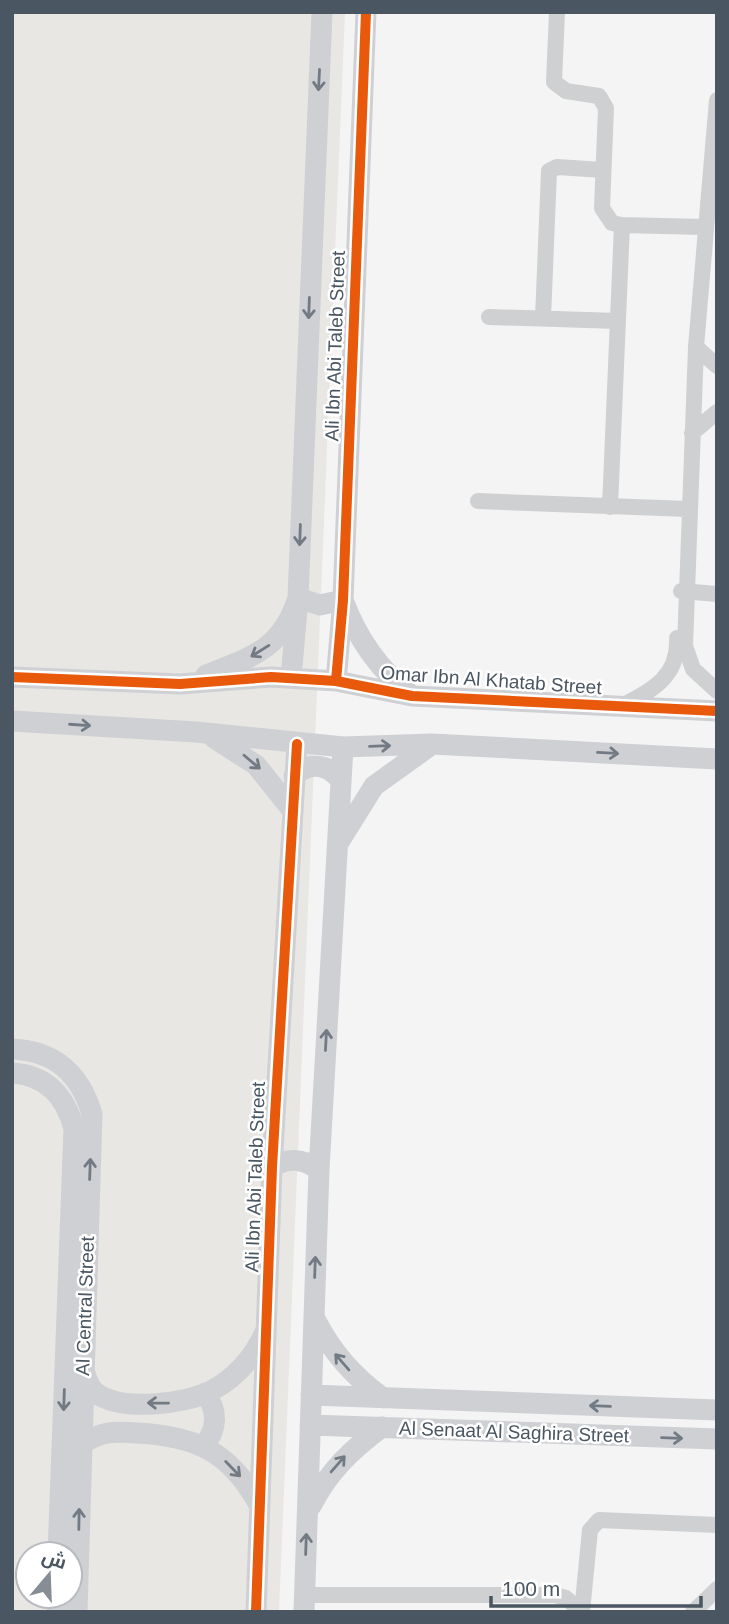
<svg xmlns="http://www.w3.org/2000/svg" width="729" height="1624" font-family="Helvetica,Cairo,sans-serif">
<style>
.commercial{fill:#e8e7e3;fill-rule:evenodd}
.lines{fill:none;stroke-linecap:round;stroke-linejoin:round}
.street{stroke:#ced0d2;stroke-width:16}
.secondary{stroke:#ced0d4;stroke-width:21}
.cycleway-casing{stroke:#fff;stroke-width:15}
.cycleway{stroke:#e8590c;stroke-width:10}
.oneway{stroke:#727b84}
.labels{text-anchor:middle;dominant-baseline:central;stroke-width:5;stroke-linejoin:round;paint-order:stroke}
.street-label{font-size:19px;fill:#4a5661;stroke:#fff}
</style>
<rect width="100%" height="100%" fill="#f4f4f4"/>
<path class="commercial" d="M12 12H345L279 1612H12ZM28 1554H70V1596H28Z"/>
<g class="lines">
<path class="street" d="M557 12 554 82 566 91 599 96 606 108 602 208 612 223 622 225 704 227
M717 100 696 347 685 646 693 669 717 691
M489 317 618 321
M543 318 549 171 557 167 603 170
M696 347 717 366
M692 433 717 412
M478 501 688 509
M610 507 622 225
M681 591 717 594
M622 706C652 690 679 677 677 638
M304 1595H555L566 1598 581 1612
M582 1612 590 1530 599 1520 717 1525
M693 1612 717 1589"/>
<path class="secondary" d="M206 675C252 657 282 649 298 598L320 605 343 600C357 638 378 669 411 695
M12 677 180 684 271 677 336 681 412 696 717 711
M291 678 298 598 322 12
M336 681 343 600 366 12
M12 721 196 732 343 747 432 744 717 759
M214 738 256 765 292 810
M294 776C310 761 329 764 341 781
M339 842 374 786 431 745
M12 1049C56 1051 80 1074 92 1114L77 1612
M12 1073C47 1075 66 1097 74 1129L58 1554
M272 1167C289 1157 303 1158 319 1170
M315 1319C332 1352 352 1375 383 1398
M84 1370C87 1379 88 1387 96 1393 121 1412 185 1404 211 1391 235 1378 254 1357 265 1332
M311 1395 717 1410
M310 1425 717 1439
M81 1445C100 1431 115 1431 137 1433 195 1436 229 1451 258 1503
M203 1446C218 1430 218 1410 205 1393
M311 1506C329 1471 351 1450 382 1427
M57 1612V1596
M256 1612 272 1167 297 744
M304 1612 319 1170 343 747"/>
<defs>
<path id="cycleway" d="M12 677 180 684 271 677 336 681 412 696 717 711
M336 681 343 600 366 12
M256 1612 272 1167 297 744"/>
</defs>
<use href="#cycleway" class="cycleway-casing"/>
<use href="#cycleway" class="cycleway"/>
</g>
<defs><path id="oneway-shaft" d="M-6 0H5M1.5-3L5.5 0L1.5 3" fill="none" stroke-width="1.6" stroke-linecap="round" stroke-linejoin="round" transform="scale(1.75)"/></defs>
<g class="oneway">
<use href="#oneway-shaft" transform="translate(319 80) rotate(93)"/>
<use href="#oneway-shaft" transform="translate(309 308) rotate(92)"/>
<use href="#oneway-shaft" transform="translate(300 535) rotate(92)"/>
<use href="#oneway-shaft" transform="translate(260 651) rotate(148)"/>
<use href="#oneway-shaft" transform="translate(80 725) rotate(4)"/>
<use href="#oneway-shaft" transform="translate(380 746) rotate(-2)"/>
<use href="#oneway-shaft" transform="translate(608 753) rotate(3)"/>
<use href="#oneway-shaft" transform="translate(252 762) rotate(40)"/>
<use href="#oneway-shaft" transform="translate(326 1040) rotate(-87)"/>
<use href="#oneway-shaft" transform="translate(90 1169) rotate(-88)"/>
<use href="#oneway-shaft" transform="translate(315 1267) rotate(-88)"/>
<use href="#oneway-shaft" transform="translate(342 1362) rotate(-131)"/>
<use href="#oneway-shaft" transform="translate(64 1400) rotate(92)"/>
<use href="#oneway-shaft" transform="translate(158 1403) rotate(-179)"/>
<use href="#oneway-shaft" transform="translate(600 1406) rotate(-178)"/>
<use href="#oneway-shaft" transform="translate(672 1438) rotate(2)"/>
<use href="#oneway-shaft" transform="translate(338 1464) rotate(-49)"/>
<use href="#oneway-shaft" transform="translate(233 1469) rotate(46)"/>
<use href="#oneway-shaft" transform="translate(79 1519) rotate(-89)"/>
<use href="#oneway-shaft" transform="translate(306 1544) rotate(-88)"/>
</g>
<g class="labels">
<g class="street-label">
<text transform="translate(335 346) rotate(-88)">Ali Ibn Abi Taleb Street</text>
<text transform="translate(491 680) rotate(4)">Omar Ibn Al Khatab Street</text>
<text transform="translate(255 1177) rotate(-88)">Ali Ibn Abi Taleb Street</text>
<text transform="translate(85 1306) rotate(-88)">Al Central Street</text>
<text transform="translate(514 1432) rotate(2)">Al Senaat Al Saghira Street</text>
</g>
</g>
<rect width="729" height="1624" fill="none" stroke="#4a5661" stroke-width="28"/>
<g transform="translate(49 1575) rotate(19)"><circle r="33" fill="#ffffff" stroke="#b7bbc0" stroke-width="2"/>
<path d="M0-5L12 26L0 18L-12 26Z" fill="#868d94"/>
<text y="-10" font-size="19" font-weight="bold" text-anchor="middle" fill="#4a5661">ش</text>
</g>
<path d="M491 1596v10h210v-10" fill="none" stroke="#4a5661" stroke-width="3.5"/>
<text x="502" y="1596" font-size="21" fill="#4a5661" stroke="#ffffff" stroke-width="5" paint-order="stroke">100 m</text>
</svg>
